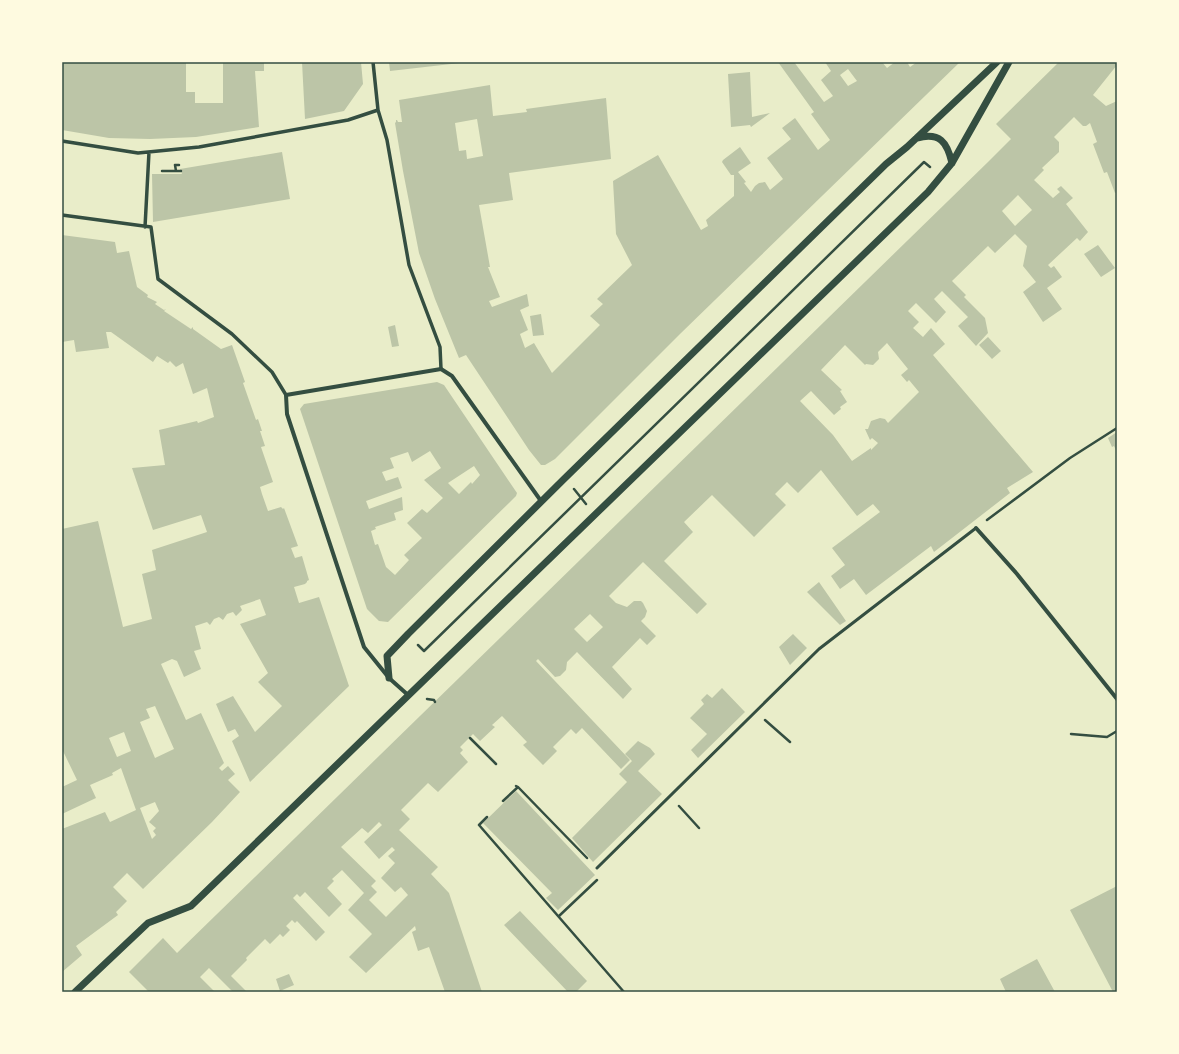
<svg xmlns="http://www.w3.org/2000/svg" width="1179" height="1054" font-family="'Roboto Serif',serif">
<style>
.building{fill:#bcc5a7;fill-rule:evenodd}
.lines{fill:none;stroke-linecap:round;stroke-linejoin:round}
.path{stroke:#344e41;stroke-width:2.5}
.service{stroke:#344e41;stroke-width:3}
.pedestrian{stroke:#344e41;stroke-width:3.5}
.minor{stroke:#344e41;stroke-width:4}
.tertiary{stroke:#344e41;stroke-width:7}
.neatline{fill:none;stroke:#344e41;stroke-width:1.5}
</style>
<rect width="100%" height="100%" fill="#e9edc9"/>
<path class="building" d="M62 62H186V92H195V103H223V62H264V71H255L259 127 196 137 150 139 109 138 62 130Z
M302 62H361L363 84 344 111 305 119Z
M389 62H460V63L390 71Z
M778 62H794L824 102 833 96 821 80 831 71 825 62H882L887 68 895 62H907L910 67 917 62H960L680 334 555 459 545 465H541L529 450 466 355 459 358 435 299 419 253 403 171 395 123 396 122V120H397L398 122H402L399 100 490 85 493 116 527 112 526 109 606 98 611 159 509 173 513 200 479 205 490 267H488L500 297 489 301 492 307 527 294 529 306 520 310 528 330 520 334 525 348 534 343 552 373 600 325 590 316 603 304 597 299 632 265 616 234 613 181 658 155 701 230 708 226 706 220 734 196V175H731L722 162 723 160 740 147 751 163 738 172 746 182 744 183 751 192 755 186 759 183 765 182 770 190 783 179 767 158 791 139 782 128 795 118 818 150 830 140 811 114 814 112ZM848 69 857 81 848 86 840 75ZM477 119 483 156 467 159 466 150 459 151 455 123Z
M1059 62H1117V65L1093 95 1106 106 1117 101V192L1115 193 1107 172 1104 173 1093 144 1097 142 1090 123 1086 126H1083L1074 117 1054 137 1059 142V152L1042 168 1044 170 1034 180 1053 198 1060 192 1057 189 1061 186 1073 198 1066 204 1088 232 1080 241 1077 238 1048 265 1051 268 1054 266 1062 277 1047 288 1062 309 1043 322 1023 292 1036 282 1023 266 1027 246 1015 234 995 253 988 246 952 281 966 295 964 297 985 318 988 333 976 346 958 326 968 317 942 291 934 299 946 312 936 323 916 303 908 311 919 322 913 328 923 337 931 328 945 344 933 355 1033 472 1007 488 1010 493 934 552 931 546 866 595 854 579 840 589 831 576 845 565 832 548 880 512 873 504 857 516 821 470 798 493 787 482 775 494 786 505 754 537 712 495 684 522 693 532 664 561 707 604 697 614 643 562 609 596 616 603 627 607 634 601H641L643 603 647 611 645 617 641 621 656 636 647 645 640 638 612 667 632 689 623 699 577 652 567 662 566 670 560 676 555 677 538 659 536 661 630 760 621 769 582 728 576 734 571 729 553 747 557 751 543 765 523 745 527 742 502 716 492 725 495 727 480 741 473 734 460 747 463 750 460 753 468 762 438 792 428 783 401 810 410 819 399 830 438 867 431 874 449 893 482 992H445L429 947 418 951 412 932 416 930 415 926 366 973 349 957 372 934 348 910 364 893 342 870 332 879 334 881 327 888 342 904 329 917 305 892 300 897 297 894 293 898 325 932 316 941 297 921 295 923 292 920 286 926 290 930 283 937 280 934 270 944 265 939 246 958 247 960 231 976 247 992H233L209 968 200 977 215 992H188L187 991 185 992H149L129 972 163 938 177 953 988 162 1011 139 996 124ZM1018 195 1032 210 1015 226 1002 211ZM887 343 908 369 901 375 907 382 909 380 919 392 888 423 885 419 880 418 871 421 868 429H865L870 440 872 438 878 443 871 450V448L852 461 833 435 800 401 811 391 834 415 841 409 840 407 847 402 840 391 842 390 821 370 845 345 865 365 866 364 873 365 879 359 878 352ZM590 614 603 627 587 642 574 629ZM379 822 382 825 364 842 379 859 392 847 395 850 388 856 395 863 381 878 395 892 401 887 408 895 386 917 369 900 377 892 371 886 376 881 341 847 362 828 368 833Z
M750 72 752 117 770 113 751 127 750 125 731 127 728 74Z
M282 152 290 199 153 222 152 174H182L180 169Z
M62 235 115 242 117 253 129 251 137 287 148 295 147 297 157 302 155 304 164 310 166 309 164 311 191 329 193 327V329L221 349 232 345 245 382 243 383 256 420 258 419 262 431H260L265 446 261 447 273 482 260 487 262 494 268 511 281 507 283 509 284 508 298 546 291 548 295 558 302 556 309 580 307 581V582L305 584 294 587 299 603 319 597 349 686 250 782 232 741 239 736 235 729 228 732 216 704 233 696 255 732 282 706 258 682 268 673 240 624 266 615 260 599 240 606 242 610 236 616 233 612 227 614 223 620 219 617 214 619 210 625 207 622 195 626 201 649 194 651 201 669 184 677 177 661 172 659 161 664 186 720 201 713 224 763 219 768 222 771 228 766 235 774 228 780 240 792 212 822 143 889 127 873 113 887 127 901 116 912 118 915 76 946 82 955 62 972V829L105 812 110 822 136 810 121 768 112 773 113 775 90 785 96 798 62 814V787L77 780 62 749V529L98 521 123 627 152 619 142 574 156 570 152 550 207 532 201 515 153 530 132 468 165 465 159 430 197 421 198 423 214 417 207 388 193 394 183 363 176 367 170 361 168 363 157 356 153 362 111 332H106L109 348 76 352 74 340 62 342ZM155 706 174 749 155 758 140 722 150 718 146 709ZM124 732 131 751 117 757 109 738ZM155 802 159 811 149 822 156 828 153 831 156 835 152 839 140 808Z
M1098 245 1115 268 1101 277 1084 254Z
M541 314 544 335 533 336 530 316Z
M395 325 399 346 392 347 388 327Z
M988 337 1001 351 992 359 979 345Z
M437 382 444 385 517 493 516 496 388 622 379 621 367 609 300 409 304 404ZM430 451 441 468 424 480 443 498 427 513 422 509 407 523 422 538 404 555 409 560 395 575 386 567 378 544 375 545 371 531 376 529 375 527 396 520 394 513 403 510 402 497 369 509 366 501 402 488 398 477 386 481 382 472 394 468 390 458 408 452 412 462ZM474 466 480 475 472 484 471 482 459 494 448 483Z
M1117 432V452L1114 446 1112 447 1108 438Z
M819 582 846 621 840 625 807 592Z
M793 634 807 648 790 665 779 647Z
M722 688 745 712 698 758 691 750 707 734 690 718 704 704 701 700 707 694 712 698Z
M638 741 650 748 655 754 638 771 662 794 593 862 572 838 627 782 619 774 632 761 625 754Z
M516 791 595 875 558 910 546 898 552 893 483 823Z
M1117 886V992H1113L1070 910Z
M520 911 587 981 576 992H568L504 925Z
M1037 959 1055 992H1006L1000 979Z
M289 974 294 985 280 991 276 979Z"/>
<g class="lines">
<path class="path" d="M162 171H181
M176 171 175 165H179
M574 489 586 504
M987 520 1070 458 1117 428
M418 645 424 651 924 162 930 167
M427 699 434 700 435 702
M765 720 790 742
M1071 734 1107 737 1117 731
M470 738 496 764
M518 787 587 858
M503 801 518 787 516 786
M679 806 699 828
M487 817 479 825 624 992
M559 916 597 880"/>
<path class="service" d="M597 868 819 649 976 528"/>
<path class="pedestrian" d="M373 62 378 110
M62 141 138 153 199 147 348 120 378 110 387 140 409 265 440 347 441 369
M62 215 151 227 158 279 232 334 272 372 286 395
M145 227 149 152"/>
<path class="minor" d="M976 528 1017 574 1117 699
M408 695 389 678 364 647 287 414 286 395 441 369 452 376 541 501"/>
<path class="tertiary" d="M917 138C940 132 947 142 952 163
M389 678 387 656 408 634 564 479 886 164 907 147 997 62
M75 992 148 923 191 906 928 192 952 163 1009 62"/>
</g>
<rect width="1179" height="1054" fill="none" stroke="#fefae0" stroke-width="126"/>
<rect x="63" y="63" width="1053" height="928" class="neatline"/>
</svg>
